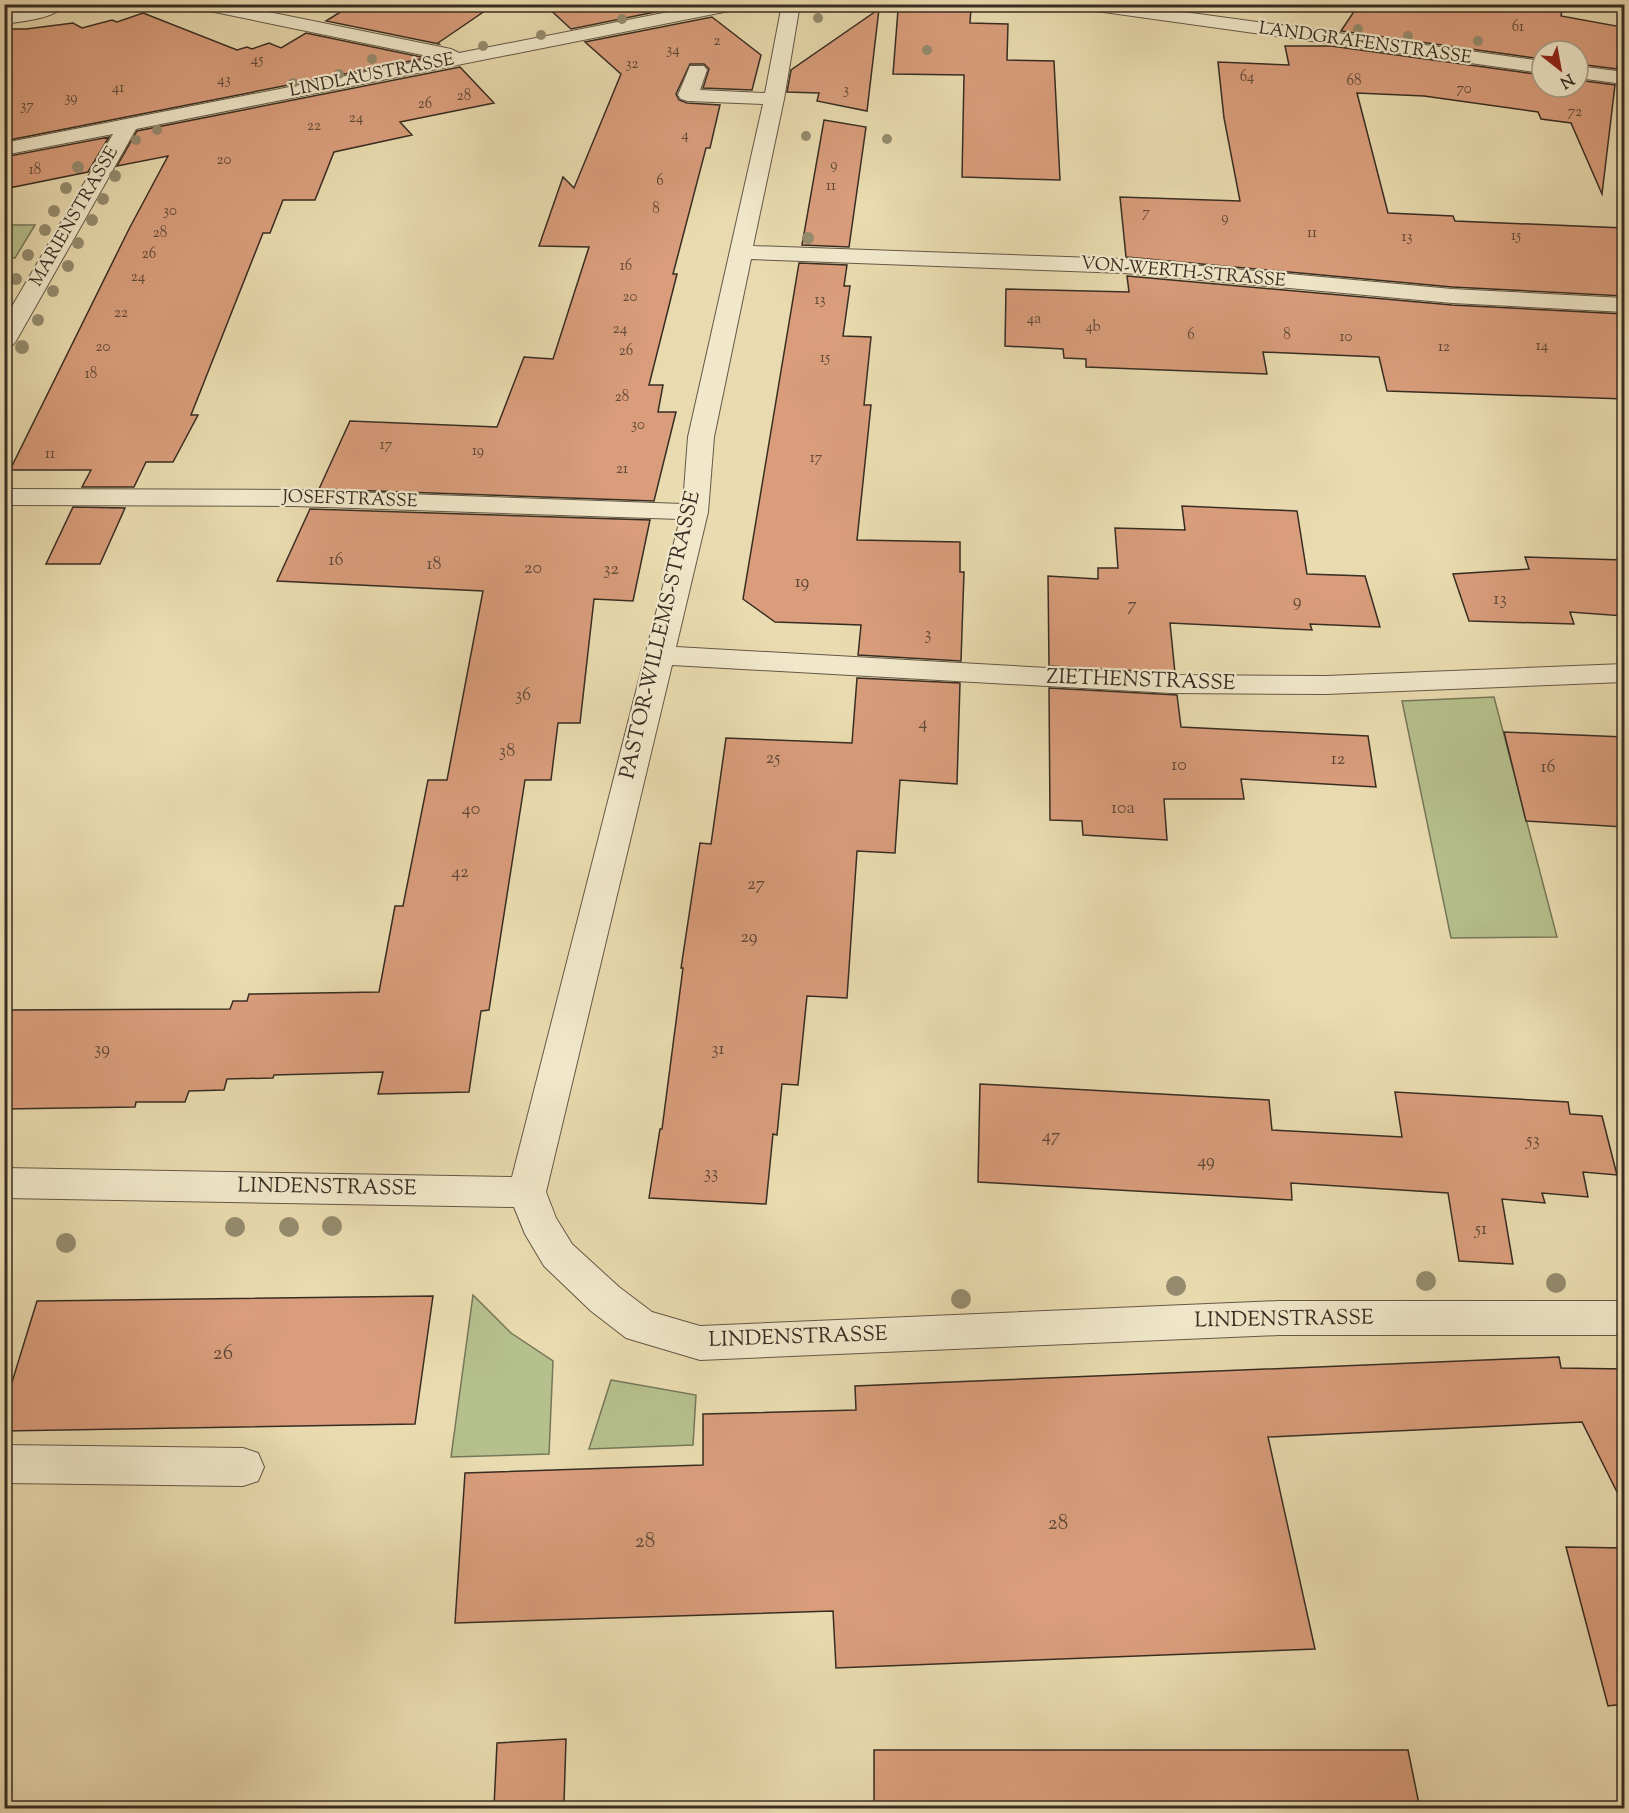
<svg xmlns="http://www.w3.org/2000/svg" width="1629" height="1813" font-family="'Sorts Mill Goudy',serif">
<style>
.green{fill:#b5c08c;stroke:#767658;stroke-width:1.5}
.building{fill:#d99d7b;stroke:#382d23;stroke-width:1.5}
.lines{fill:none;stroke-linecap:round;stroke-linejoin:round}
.minor-casing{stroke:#645846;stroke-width:2}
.minor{fill:#f1e8cb;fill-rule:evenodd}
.tree{fill:#958b6e}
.labels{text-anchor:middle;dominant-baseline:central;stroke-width:4.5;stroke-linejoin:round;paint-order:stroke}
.far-number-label{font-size:15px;fill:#604939}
.far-street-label{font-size:18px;fill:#382d23;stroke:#f1e8cb}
.number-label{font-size:18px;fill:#604939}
.street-label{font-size:21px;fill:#382d23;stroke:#f1e8cb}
.near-number-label{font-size:21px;fill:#604939}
</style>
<rect width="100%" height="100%" fill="#e9dbaf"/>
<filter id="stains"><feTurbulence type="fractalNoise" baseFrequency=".00333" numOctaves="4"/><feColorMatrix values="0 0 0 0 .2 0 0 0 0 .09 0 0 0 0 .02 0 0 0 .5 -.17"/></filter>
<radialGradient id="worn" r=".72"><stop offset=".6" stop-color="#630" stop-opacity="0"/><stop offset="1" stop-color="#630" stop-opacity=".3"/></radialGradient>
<path class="green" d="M5 225H35L15 258H5Z
M1494 697 1557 937 1451 938 1402 701Z
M473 1295 511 1333 553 1361 549 1454 451 1457Z
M611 1380 696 1395 693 1445 589 1449Z"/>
<path class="building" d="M353 4H495L438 43 439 44 326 21Z
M544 4H695L571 29Z
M1359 4H1563L1561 16 1622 27 1617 69 1578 64V51H1542V59L1341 31Z
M914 6 971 8 970 23 1008 24 1007 60 1054 61 1060 180 962 177 964 75 893 74 898 10H914Z
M879 9 867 111 817 101 819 93 787 92 791 70Z
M143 13 237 50 247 47 252 49 269 43 281 48 306 33 426 58 4 141V29H26L73 23 82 28 112 20 117 22Z
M712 17 761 55 752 90 703 88 709 69 704 64H690L676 94 679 100 687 103 720 105 710 148H706L673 274H677L649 385H663L658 412H676L654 501 319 489 350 421 497 427 524 357 553 359 589 247 539 246 563 177 574 188 621 74 585 42Z
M1285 46H1331L1542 75V87H1578V80L1615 85 1602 194 1571 123 1541 119 1538 112 1424 96 1357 93 1388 213 1453 216 1455 221 1624 228V296L1452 287 1126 257 1120 197 1240 201 1224 118 1218 62 1289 65Z
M460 67 494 103 400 122 412 135 334 152 315 200H283L270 233H263L191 415H198L173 462H146L134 487H82L91 470H10L129 229 168 156 117 166 137 131Z
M824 120 866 127 849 247 802 245Z
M109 137 88 172 4 189V157Z
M799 263 847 265 844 286H850L843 336 871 337 864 405H871L857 540 960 542V572H964L961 661 858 655 861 625 775 622 743 599Z
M1127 276 1452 305 1624 314V399L1387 391 1379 357 1263 352 1267 374 1086 367V359L1064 358 1063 349 1005 346 1006 289 1129 292Z
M1182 506 1297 511 1307 574 1365 576 1380 627 1310 624 1312 630 1170 623 1175 673 1049 666 1048 576 1098 579V568H1118L1115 528 1185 530Z
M73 507 125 508 100 564H46Z
M310 509 650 520 633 601 594 599 580 723H558L551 780H525L489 1010 481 1011 469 1092 378 1094 383 1072 274 1075 273 1078 227 1079 224 1090 189 1091 185 1102H136L135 1107 4 1109V1010L230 1009 233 1001H247L249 994 379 992 395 906H403L428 780H447L483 591 277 581Z
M1525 557 1624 560V616L1570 612 1574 624 1469 621 1453 574 1529 569Z
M857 678 960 683 957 784 900 780 895 853 857 851 847 998 807 996 798 1085 782 1084 777 1135 773 1134 766 1204 649 1198 660 1129H662L683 968H681L700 843 711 844 726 738 852 743Z
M1049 688 1177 695 1181 727 1368 736 1376 787 1241 779 1244 799H1164L1167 840 1083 835 1082 821 1050 820Z
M1504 732 1624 737V827L1526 821Z
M980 1084 1269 1100 1272 1130 1402 1137 1395 1092 1568 1102 1570 1114 1602 1116 1617 1175 1583 1172 1588 1197 1542 1193 1545 1203 1502 1199 1513 1264 1459 1261 1448 1193 1291 1183 1292 1200 978 1182Z
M433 1296 415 1424 4 1431V1408L37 1301Z
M1559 1357 1561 1368 1624 1369V1506L1582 1422 1268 1437 1315 1649 836 1668 833 1611 455 1623 465 1473 703 1465V1414L856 1410 855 1386Z
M1566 1547 1624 1548V1704L1608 1706Z
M566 1739 564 1802 494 1807 497 1743Z
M874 1750H1408L1420 1809H874Z"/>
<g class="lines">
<defs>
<path id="minor" d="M41 4H67C54 19 23 21 4 24V13Z
M191 4H229L451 49 459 53 709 4H748L739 9 136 129 16 341 12 346 4 348V320L113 134 4 155V143L437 58 200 9Z
M782 4H800L784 99 753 246 1124 259 1452 289 1624 298V312L1452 303 1124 273 751 259 714 437 708 512 676 647 1171 675 1326 676 1624 664V682L1326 694 1171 693 672 665 546 1192 556 1218 572 1244 619 1287 652 1312 700 1326 1279 1301H1624V1335H1279L700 1360 626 1338 591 1311 544 1266 525 1234 514 1207 4 1198V1168L512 1177 680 519 294 506 4 505V489L294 490 683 504 688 437 763 104 688 101 681 99 678 95 690 66H704L707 70 700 90 765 93Z
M1073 4H1125L1542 61V73L1082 9Z
M1578 66 1624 72V84L1578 78Z
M4 1445 243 1448 258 1453 264 1467 258 1481 243 1486 4 1483Z"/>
</defs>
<use href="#minor" class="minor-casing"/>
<use href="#minor" class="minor"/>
</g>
<g class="tree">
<circle cx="818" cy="18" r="5"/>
<circle cx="622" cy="19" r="5"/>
<circle cx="1358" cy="29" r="5"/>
<circle cx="541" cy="35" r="5"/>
<circle cx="1408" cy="36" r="5"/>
<circle cx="1478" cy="41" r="5"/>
<circle cx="483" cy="46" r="5"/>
<circle cx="927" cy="50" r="5"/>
<circle cx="372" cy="59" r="5"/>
<circle cx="339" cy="74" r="5"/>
<circle cx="293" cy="83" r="5"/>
<circle cx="157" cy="130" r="5"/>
<circle cx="806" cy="136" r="5"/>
<circle cx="887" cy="139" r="5"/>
<circle cx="136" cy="140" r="5"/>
<circle cx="78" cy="167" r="6"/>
<circle cx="115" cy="176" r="6"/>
<circle cx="66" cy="188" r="6"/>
<circle cx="103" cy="199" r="6"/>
<circle cx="54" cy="211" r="6"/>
<circle cx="92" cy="220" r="6"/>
<circle cx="45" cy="230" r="6"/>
<circle cx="808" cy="238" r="6"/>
<circle cx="78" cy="243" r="6"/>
<circle cx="28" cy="255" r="6"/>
<circle cx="68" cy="266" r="6"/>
<circle cx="16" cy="279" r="6"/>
<circle cx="53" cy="291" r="6"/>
<circle cx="38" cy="320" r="6"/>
<circle cx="22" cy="347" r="7"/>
<circle cx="332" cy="1226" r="10"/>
<circle cx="235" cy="1227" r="10"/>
<circle cx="289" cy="1227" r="10"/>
<circle cx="66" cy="1243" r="10"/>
<circle cx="1426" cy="1281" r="10"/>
<circle cx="1556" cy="1283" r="10"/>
<circle cx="1176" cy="1286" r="10"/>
<circle cx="961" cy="1299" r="10"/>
</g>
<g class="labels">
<g class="far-number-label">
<text x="1518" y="27">61</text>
<text x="717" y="41">2</text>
<text x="673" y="50">34</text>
<text x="257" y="60">45</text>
<text x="632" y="64">32</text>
<text x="1247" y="77">64</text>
<text x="224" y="80">43</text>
<text x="1354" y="81">68</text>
<text x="118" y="88">41</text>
<text x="1464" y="89">70</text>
<text x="846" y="90">3</text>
<text x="464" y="96">28</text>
<text x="71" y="98">39</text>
<text x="425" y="104">26</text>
<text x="27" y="106">37</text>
<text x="1575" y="112">72</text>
<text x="356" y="118">24</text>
<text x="314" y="126">22</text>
<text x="685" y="135">4</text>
<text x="224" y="160">20</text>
<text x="834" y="165">9</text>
<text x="35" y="170">18</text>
<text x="660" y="181">6</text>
<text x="831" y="186">11</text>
<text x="656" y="209">8</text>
<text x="170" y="211">30</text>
<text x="1146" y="213">7</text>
<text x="1225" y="218">9</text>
<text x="160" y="233">28</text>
<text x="1312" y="233">11</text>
<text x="1516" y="236">15</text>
<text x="1407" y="237">13</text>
<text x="149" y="254">26</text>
<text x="626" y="266">16</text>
<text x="138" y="277">24</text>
<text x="630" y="297">20</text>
<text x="820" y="300">13</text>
<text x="121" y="313">22</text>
<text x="1034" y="319">4a</text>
<text x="1093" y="327">4b</text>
<text x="620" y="329">24</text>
<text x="1191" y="335">6</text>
<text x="1287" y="335">8</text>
<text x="1346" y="337">10</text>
<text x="1542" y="346">14</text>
<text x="103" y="347">20</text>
<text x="1444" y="347">12</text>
<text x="626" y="351">26</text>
<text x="825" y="358">15</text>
<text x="91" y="374">18</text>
<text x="622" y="397">28</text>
<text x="638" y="425">30</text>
<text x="386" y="445">17</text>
<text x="478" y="451">19</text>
<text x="50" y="454">11</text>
<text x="816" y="458">17</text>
<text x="622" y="469">21</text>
</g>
<g class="far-street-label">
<text transform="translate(1365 44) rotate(8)">LANDGRAFENSTRASSE</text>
<text transform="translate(372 76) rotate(-11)">LINDLAUSTRASSE</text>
<text transform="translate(75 217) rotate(-60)">MARIENSTRASSE</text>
<text transform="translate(1183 273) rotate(5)">VON-WERTH-STRASSE</text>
<text transform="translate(350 500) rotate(2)">JOSEFSTRASSE</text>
</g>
<g class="number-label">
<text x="336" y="561">16</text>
<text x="434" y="565">18</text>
<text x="533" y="569">20</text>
<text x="611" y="570">32</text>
<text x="802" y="583">19</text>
<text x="1500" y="600">13</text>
<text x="1297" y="602">9</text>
<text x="1132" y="606">7</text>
<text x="928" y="635">3</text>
<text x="523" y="696">36</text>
<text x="923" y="724">4</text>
<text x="507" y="752">38</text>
<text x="773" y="759">25</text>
<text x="1338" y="760">12</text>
<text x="1179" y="766">10</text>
<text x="1548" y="768">16</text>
<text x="1123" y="809">10a</text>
<text x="471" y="810">40</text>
<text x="460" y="873">42</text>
<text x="756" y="885">27</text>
<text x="749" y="938">29</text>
<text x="102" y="1050">39</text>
<text x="718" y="1050">31</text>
<text x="1051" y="1137">47</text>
<text x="1533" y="1141">53</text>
<text x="1206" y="1162">49</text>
<text x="711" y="1174">33</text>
<text x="1481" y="1230">51</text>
</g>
<g class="street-label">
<text transform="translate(661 635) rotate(-77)">PASTOR-WILLEMS-STRASSE</text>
<text transform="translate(1141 681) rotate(2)">ZIETHENSTRASSE</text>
<text transform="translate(327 1188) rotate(1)">LINDENSTRASSE</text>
<text transform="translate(1284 1320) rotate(-1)">LINDENSTRASSE</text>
<text transform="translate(798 1338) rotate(-2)">LINDENSTRASSE</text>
</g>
<g class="near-number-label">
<text x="223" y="1354">26</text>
<text x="1058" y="1524">28</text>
<text x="645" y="1542">28</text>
</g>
</g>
<rect width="1629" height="1813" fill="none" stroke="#e9dbaf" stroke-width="24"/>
<rect x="6" y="6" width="1617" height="1801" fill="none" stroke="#382d23" stroke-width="3"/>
<rect x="12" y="12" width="1605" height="1789" fill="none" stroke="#382d23" stroke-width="1.5"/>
<g transform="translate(1560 69) rotate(149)"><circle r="28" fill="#f1e8cb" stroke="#a79d88" stroke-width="1.5"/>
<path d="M0-4.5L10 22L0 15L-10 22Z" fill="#8f2418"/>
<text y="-9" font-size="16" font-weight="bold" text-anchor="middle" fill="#382d23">N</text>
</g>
<rect width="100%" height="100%" filter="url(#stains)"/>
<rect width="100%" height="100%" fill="url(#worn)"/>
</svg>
